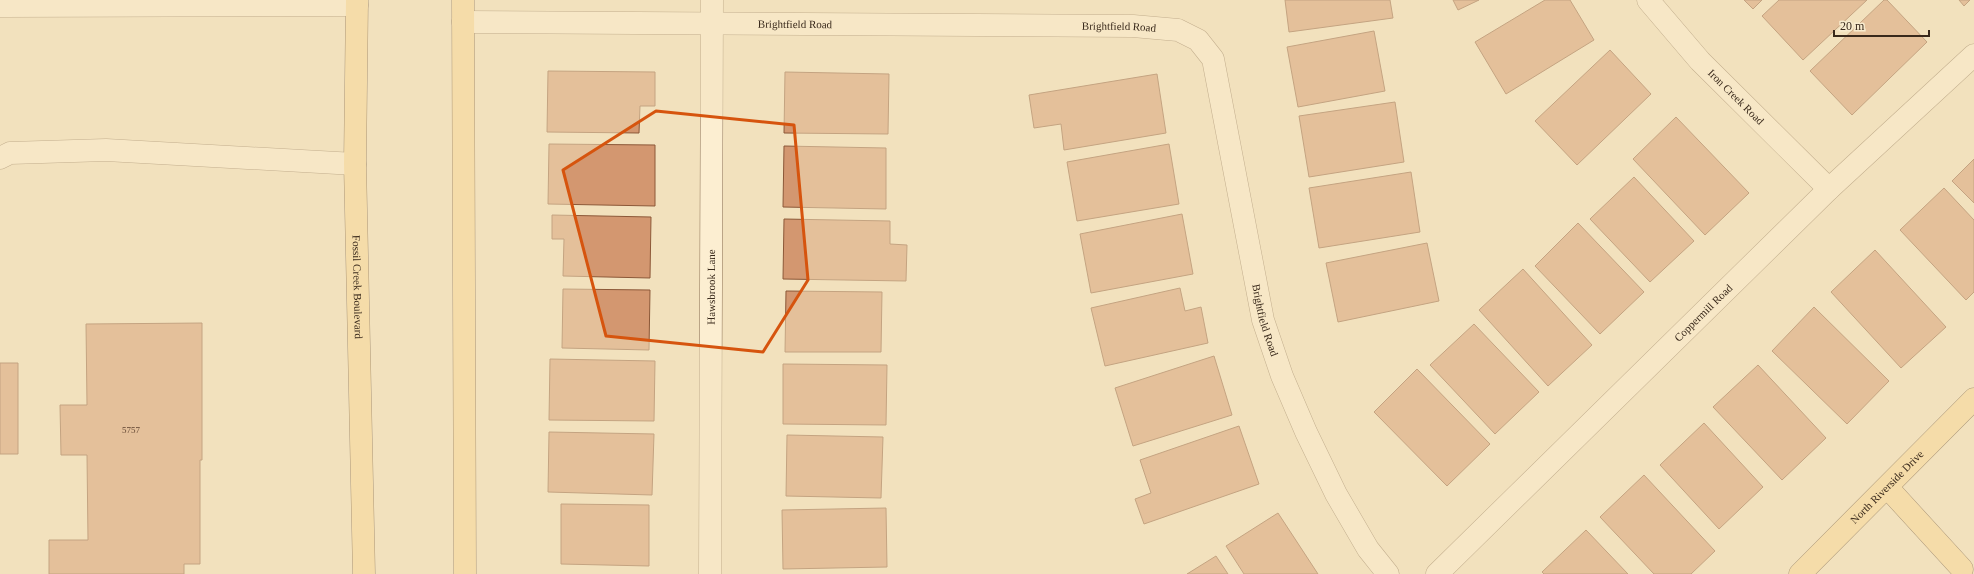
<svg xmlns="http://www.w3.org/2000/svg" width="1974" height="574" font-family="Georgia,serif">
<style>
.building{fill:#d39770;stroke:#8c5838}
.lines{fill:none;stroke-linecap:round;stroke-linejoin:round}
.minor-casing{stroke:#8b7055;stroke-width:23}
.major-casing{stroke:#583e2a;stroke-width:23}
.minor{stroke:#fceed1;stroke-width:22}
.major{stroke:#f9d691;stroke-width:22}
.marked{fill:none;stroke:#d6540e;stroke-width:3;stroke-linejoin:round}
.labels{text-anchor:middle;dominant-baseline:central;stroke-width:3;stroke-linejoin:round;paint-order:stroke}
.number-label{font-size:9px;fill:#604430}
.street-label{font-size:11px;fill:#39291b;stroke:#f8ebce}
</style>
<rect width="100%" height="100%" fill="#f2e1bd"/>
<path class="building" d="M1285 0H1390L1393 18 1289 32Z
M1453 0H1479L1458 10Z
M1545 0H1570L1594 40 1506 94 1475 42Z
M1744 0H1762L1753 9Z
M1779 0H1867L1803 60 1762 16Z
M1884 0H1887L1927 42 1852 115 1810 71Z
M1959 0H1970L1964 6Z
M1374 31 1385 91 1298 107 1287 47Z
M1610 50 1651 94 1577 165 1535 121Z
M548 71 655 72V106H640L639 133 547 132Z
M785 72 889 74 888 134 784 133Z
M1157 74 1166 133 1064 150 1061 124 1034 128 1029 95Z
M1395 102 1404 162 1309 177 1299 116Z
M1676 117 1749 193 1705 235 1633 159Z
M549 144 655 145V206L548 204Z
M1169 144 1179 204 1077 221 1067 162Z
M784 146 886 148V209L783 207Z
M1974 159V203L1952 181Z
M1411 172 1420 232 1319 248 1309 188Z
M1634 177 1694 241 1650 282 1590 219Z
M1944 188 1974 220V292L1966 300 1900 230Z
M1182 214 1193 274 1091 293 1080 234Z
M552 215 651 217 650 278 563 276 564 239H552Z
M784 219 890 221V244L907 245 906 281 783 279Z
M1578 223 1644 292 1600 334 1535 266Z
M1427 243 1439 301 1338 322 1326 263Z
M1875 250 1946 327 1901 368 1831 292Z
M1523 269 1592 345 1548 386 1479 310Z
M1180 288 1185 311 1201 307 1208 343 1105 366 1091 308Z
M563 289 650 290 649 350 562 348Z
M786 291 882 292 881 352H785Z
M1814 307 1889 381 1847 424 1772 351Z
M202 323V460H200V564H184V574H49V540H88L87 455H61L60 405H87L86 324Z
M1474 324 1539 392 1495 434 1430 365Z
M1214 356 1232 415 1133 446 1115 388Z
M550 359 655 361 654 421 549 420Z
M0 363H18V454H0Z
M783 364 887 365 886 425 783 424Z
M1758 365 1826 438 1782 480 1713 407Z
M1417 369 1490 444 1447 486 1374 412Z
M1704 423 1763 487 1719 529 1660 465Z
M1239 426 1259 484 1144 524 1135 499 1151 493 1140 460Z
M549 432 654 434 652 495 548 492Z
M787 435 883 437 881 498 786 496Z
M1644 475 1715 551 1691 574H1654L1600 517Z
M561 504 649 505V566L561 564Z
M886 508 887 567 783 569 782 510Z
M1278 513 1318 574H1244L1226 546Z
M1586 530 1628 574H1544L1542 572Z
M1216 556 1228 574H1187Z"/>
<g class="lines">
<defs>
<g id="minor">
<path id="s1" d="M1648 0 1700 61 1829 189"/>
<path d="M0 6 357 5"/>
<path id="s2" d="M463 22 1133 26 1178 30 1198 40 1213 59 1263 320 1282 376 1306 432 1336 494 1368 549 1388 574"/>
<path d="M0 158 10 153 106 150 355 164"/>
<path id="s3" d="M710 574 712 0"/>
<path id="s4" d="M1437 574 1829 189 1974 55"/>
</g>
<g id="major">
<path id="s5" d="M357 0 355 164 364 574"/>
<path d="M463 0 465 574"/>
<path d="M1887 487 1962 569"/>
<path id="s6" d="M1800 574 1974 399"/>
</g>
</defs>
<use href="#minor" class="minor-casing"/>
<use href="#major" class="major-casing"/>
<use href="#minor" class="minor"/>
<use href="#major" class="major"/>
</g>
<path d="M0 0H1974V574H0ZM656 111 794 125 808 280 763 352 606 336 563 170Z" fill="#f2e1bd" fill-opacity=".55" fill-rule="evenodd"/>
<path class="marked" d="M656 111 794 125 808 280 763 352 606 336 563 170Z"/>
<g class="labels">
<g class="number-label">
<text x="131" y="430">5757</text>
</g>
<g class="street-label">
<text stroke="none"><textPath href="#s2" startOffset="332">Brightfield Road</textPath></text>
<text stroke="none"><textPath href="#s2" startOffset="656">Brightfield Road</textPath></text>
<text stroke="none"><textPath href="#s1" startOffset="131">Iron Creek Road</textPath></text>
<text stroke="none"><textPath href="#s5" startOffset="287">Fossil Creek Boulevard</textPath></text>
<text stroke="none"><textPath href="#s3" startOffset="287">Hawsbrook Lane</textPath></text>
<text stroke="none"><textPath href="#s4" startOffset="373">Coppermill Road</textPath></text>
<text stroke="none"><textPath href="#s2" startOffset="1028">Brightfield Road</textPath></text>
<text stroke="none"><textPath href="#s6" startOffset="123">North Riverside Drive</textPath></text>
</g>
</g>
<path d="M1834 30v6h95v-6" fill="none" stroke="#39291b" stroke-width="2"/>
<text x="1840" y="30" font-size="12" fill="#39291b" stroke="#f8ebce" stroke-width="3" paint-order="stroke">20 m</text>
</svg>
